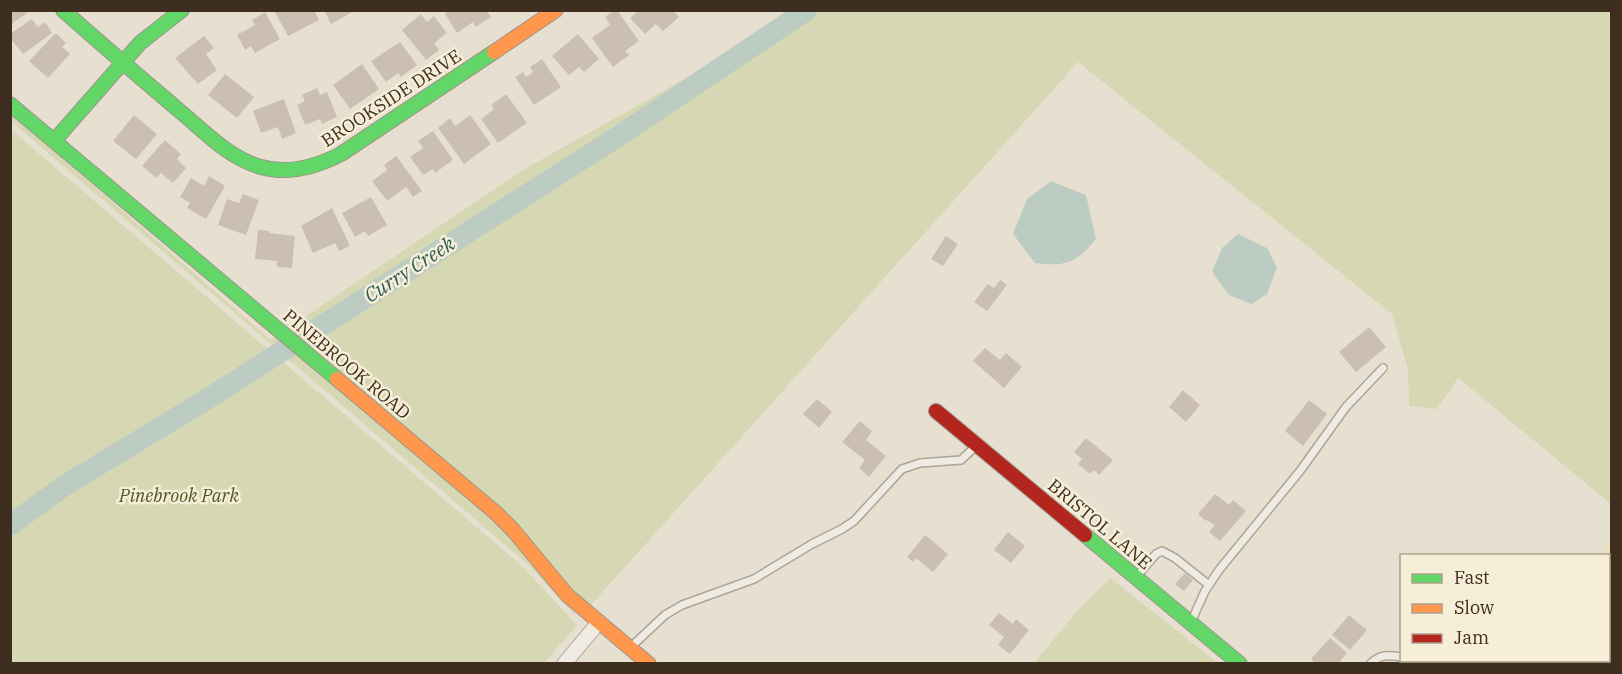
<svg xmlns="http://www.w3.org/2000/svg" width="1622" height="674" font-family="'IBM Plex Serif',serif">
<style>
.farmland{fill:#e6dfc2}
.green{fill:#d6d7b3}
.water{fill:#bcccc2}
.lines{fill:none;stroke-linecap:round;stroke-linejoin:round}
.river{stroke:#bcccc2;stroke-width:21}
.building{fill:#cbbfb2}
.lane-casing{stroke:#ada599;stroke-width:10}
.street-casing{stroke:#ada599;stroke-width:16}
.fast-casing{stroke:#9c958a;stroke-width:16}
.slow-casing{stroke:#9c958a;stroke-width:16}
.jam-casing{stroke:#9c958a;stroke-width:16}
.lane{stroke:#efebe3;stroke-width:7}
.street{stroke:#efebe3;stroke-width:14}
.fast{stroke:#63d668;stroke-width:14}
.slow{stroke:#ff974d;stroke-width:14}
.jam{stroke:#b3261e;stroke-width:14}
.labels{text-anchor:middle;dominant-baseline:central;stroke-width:5;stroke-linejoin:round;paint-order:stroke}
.street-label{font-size:18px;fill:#3d2e20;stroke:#f7eed8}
.park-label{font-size:18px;font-style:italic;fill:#4d5a26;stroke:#f7eed8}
.water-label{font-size:20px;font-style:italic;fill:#2f5d5a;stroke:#f7eed8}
</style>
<rect width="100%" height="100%" fill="#e7e0d1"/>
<path class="farmland" d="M1611 539V663H1510L1512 660H1608V556L1598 555Z"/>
<path class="green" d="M798 11H1611V504L1458 378 1437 409 1409 406 1408 369 1392 314 1078 62 590 606 287 329 523 170 752 41Z
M10 113 271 340 276 336 501 526 579 619 525 562 11 121Z
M10 129 522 566 577 625 544 663H11Z
M1110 578 1218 663H1034L1079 609Z"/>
<path class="water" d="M1051 181 1086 195 1096 239C1076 263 1066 267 1035 263L1013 234 1027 199Z
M1238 234 1267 248 1277 267 1267 294 1252 304 1229 295 1212 272 1222 248Z"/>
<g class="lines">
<path class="river" d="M10 525 67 484 201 403 614 139 807 10"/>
</g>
<path class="building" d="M10 10H31L10 25Z
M278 10H314L319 20 288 36 275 12Z
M324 10H356L331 24Z
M450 10H486L491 17 476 27 473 22 457 33 445 14Z
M614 10H617L639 41 625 51 629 55 613 67 592 38 610 25 605 17Z
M639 10H673L679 17 663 31 656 24 645 34 630 18Z
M265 12 280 39 255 53 251 46 245 50 237 35 255 25 252 20Z
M421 14 427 22 434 16 447 33 434 43 439 50 426 60 402 30Z
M32 19 38 27 45 22 52 33 23 54 10 38V34Z
M56 33 66 43 62 47 70 54 48 78 29 61Z
M578 34 599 59 584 72 579 67 569 75 552 56Z
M204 36 214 48 206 54 217 70 198 84 175 58Z
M400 42 417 65 401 77 398 73 386 82 371 61Z
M542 59 561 87 534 105 515 77 523 72 526 77 533 72 530 67Z
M362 64 379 89 350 109 333 85Z
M225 74 254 97 237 118 208 95Z
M317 88 320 95 327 92 337 117 322 124 320 119 305 125 297 105 305 101 302 95Z
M506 94 527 123 498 143 481 119 494 109 491 105Z
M284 99 296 133 282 139 278 127 261 133 253 111Z
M134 115 157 134 136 159 113 141Z
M470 115 491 144 464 164 438 128 450 118 455 126Z
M433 131 453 160 435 173 433 169 423 175 410 157 423 148 418 141Z
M165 140 181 154 177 159 186 168 173 183 161 173 156 178 142 166Z
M396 156 422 191 413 197 406 187 387 201 372 181 387 170 384 165Z
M209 176 225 186 206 219 187 208 190 203 180 197 191 178 204 186Z
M243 194 259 200 246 235 218 225 227 199 239 203Z
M371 197 387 225 368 236 365 231 355 237 342 213Z
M332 208 350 246 339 251 335 243 313 253 301 226Z
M258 230 269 231V233L295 236 292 268 277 267V261L255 259Z
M946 236 958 244 943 266 931 259Z
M1000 280 1007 285 987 311 974 302 988 284 994 288Z
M1369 327 1386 347 1356 372 1339 352Z
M985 348 1000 360 1006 353 1022 367 1004 388 973 361Z
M1183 390 1200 405 1186 422 1169 407Z
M817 399 832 412 819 428 803 414Z
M1309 400 1327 414 1303 446 1285 431Z
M860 421 872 431 866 440 886 456 869 477 859 468 865 460 842 442Z
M1086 438 1113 460 1099 475 1094 470 1090 474 1078 464 1082 459 1074 452Z
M1215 494 1229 505 1233 500 1246 511 1220 541 1209 532 1215 525 1207 520 1206 521 1198 514Z
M1008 532 1025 546 1011 563 994 550Z
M925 535 948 554 933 572 916 558 913 562 907 557Z
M1185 573 1193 580 1184 591 1175 584Z
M999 613 1013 624 1016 619 1029 630 1010 654 998 645 1004 637 989 625Z
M1349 615 1367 630 1350 650 1332 635Z
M1330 638 1347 653 1338 664H1315L1311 659Z"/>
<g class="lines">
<defs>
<path id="lane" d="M1137 576 1156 554 1162 551 1175 558 1209 585
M1192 620 1205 591 1219 570 1300 471 1346 407 1383 368
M632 646 665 615 682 605 754 579 812 544 842 529 854 521 902 469 920 463 961 460 976 446
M1419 660 1420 664
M1370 664C1380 654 1388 655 1402 657"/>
<path id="street" d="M564 664 599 622"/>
<path id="fast" d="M63 10C102 45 142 79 182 113 206 133 229 158 261 167 289 175 316 167 341 154L494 52
M10 104 337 379
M54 141 140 43 182 10
M1085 535 1240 664"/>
<path id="slow" d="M494 52 556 10
M337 379 496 513 513 530 567 595 649 664"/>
<path id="jam" d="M936 411 1085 535"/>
</defs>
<use href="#lane" class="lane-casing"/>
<use href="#street" class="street-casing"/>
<use href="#fast" class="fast-casing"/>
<use href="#slow" class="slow-casing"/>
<use href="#jam" class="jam-casing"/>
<use href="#lane" class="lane"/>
<use href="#street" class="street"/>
<use href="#fast" class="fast"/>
<use href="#slow" class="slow"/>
<use href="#jam" class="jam"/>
</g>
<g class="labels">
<g class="street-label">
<text transform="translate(391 98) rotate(-33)">BROOKSIDE DRIVE</text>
<text transform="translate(347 364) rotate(40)">PINEBROOK ROAD</text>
<text transform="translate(1100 524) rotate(40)">BRISTOL LANE</text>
</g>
<g class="park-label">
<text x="179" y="495">Pinebrook Park</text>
</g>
<g class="water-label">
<text transform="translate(409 269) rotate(-33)">Curry Creek</text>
</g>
</g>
<rect width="1622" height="674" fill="none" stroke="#3d2e20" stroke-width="24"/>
<rect x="1400" y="554" width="210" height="108" fill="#f7eed8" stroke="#ada18e" stroke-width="1.5"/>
<rect x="1412" y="574" width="30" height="9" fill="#63d668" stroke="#ada18e" stroke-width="1.5"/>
<text x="1454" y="584" font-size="18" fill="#3d2e20">Fast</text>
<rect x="1412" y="604" width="30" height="9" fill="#ff974d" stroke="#ada18e" stroke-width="1.5"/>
<text x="1454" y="614" font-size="18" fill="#3d2e20">Slow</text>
<rect x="1412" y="634" width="30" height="9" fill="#b3261e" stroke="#ada18e" stroke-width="1.5"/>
<text x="1454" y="644" font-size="18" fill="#3d2e20">Jam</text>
</svg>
